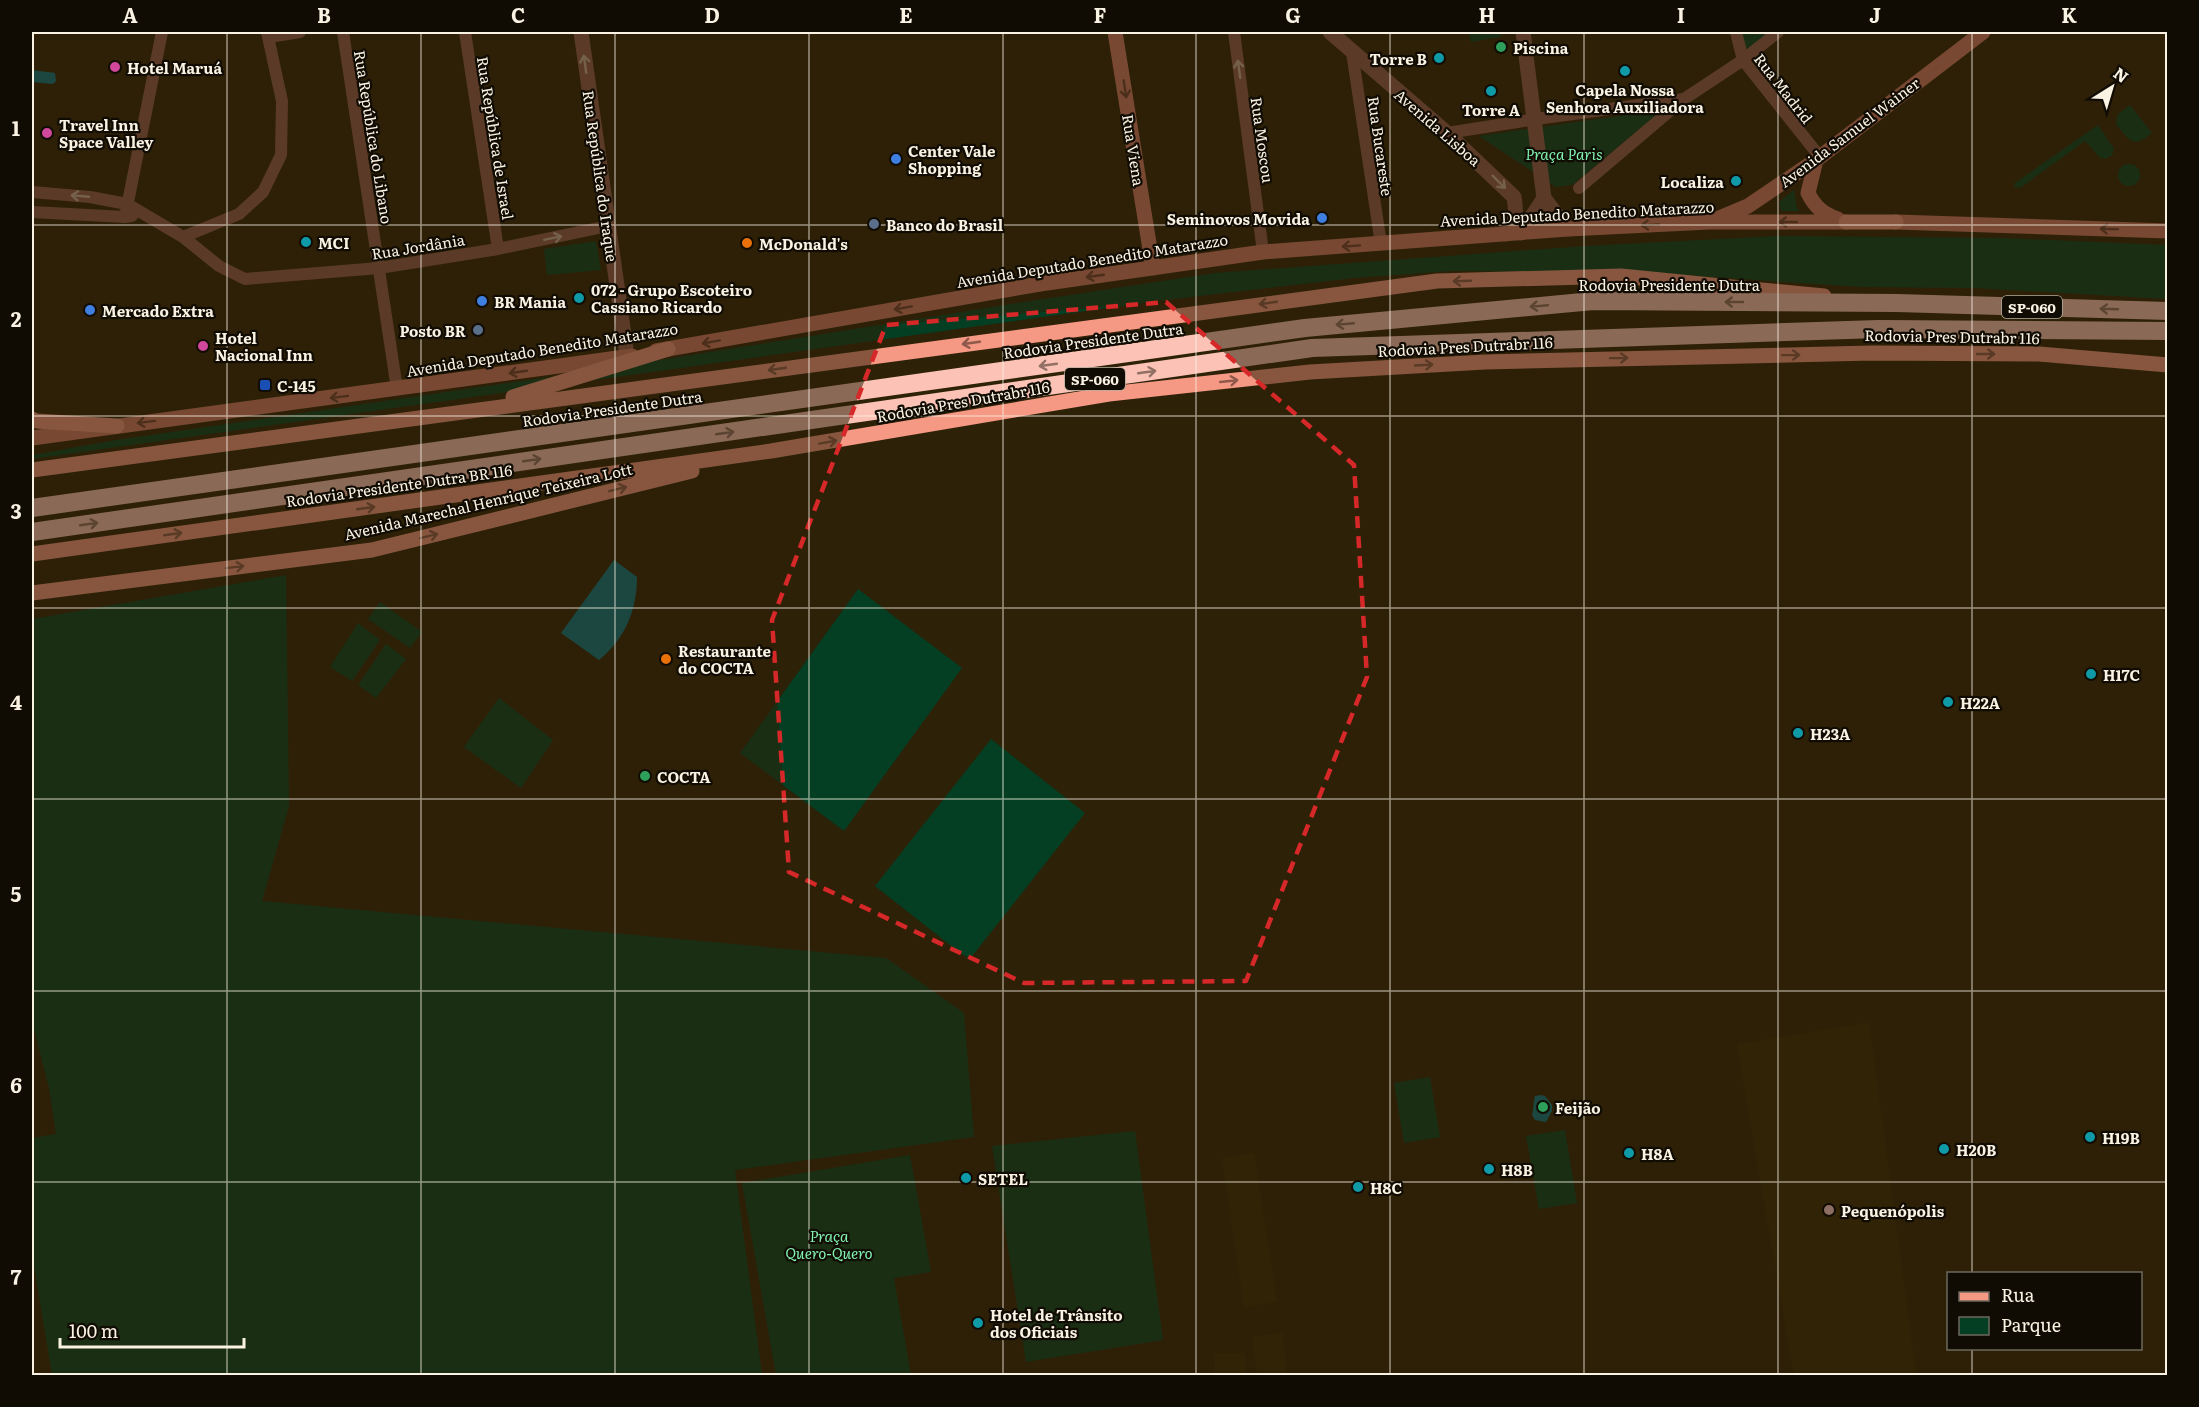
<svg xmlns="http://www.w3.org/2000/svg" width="2199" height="1407" font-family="Literata,serif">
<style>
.built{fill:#362705}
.green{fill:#043f23}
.water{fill:#067785}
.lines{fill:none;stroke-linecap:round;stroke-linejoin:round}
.minor{stroke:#935b4f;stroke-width:12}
.tertiary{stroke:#935b4f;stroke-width:15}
.secondary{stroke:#d27866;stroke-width:15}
.primary{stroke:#f59884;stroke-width:15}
.motorway{stroke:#fbc2b5;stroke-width:18}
.oneway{stroke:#ccaea0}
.oneway2{stroke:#724234}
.oneway3{stroke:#8e594a}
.oneway4{stroke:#927065}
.marked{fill:none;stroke:#d62828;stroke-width:4.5;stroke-dasharray:12 8;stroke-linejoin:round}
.grid{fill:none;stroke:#faf2e3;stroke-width:1.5;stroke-opacity:0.55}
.leisure-dot{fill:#2e9e5b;stroke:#110c03;stroke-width:2}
.culture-dot{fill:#0f9aa8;stroke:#110c03;stroke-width:2}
.hotel-dot{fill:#d1479c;stroke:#110c03;stroke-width:2}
.shop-dot{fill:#3f7fe0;stroke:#110c03;stroke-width:2}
.service-dot{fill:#5c6f8a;stroke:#110c03;stroke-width:2}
.food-dot{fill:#e8710a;stroke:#110c03;stroke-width:2}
.transit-dot{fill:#1a4fb4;stroke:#110c03;stroke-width:2}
.education-dot{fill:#8d6e63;stroke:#110c03;stroke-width:2}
.labels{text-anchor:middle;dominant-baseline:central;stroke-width:4.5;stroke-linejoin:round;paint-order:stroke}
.shield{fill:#110c03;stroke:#b4ada0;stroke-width:1.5}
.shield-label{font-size:14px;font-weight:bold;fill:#faf2e3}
.poi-label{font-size:15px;font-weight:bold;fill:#faf2e3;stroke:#110c03;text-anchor:start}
.street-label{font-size:15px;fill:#faf2e3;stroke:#110c03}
.park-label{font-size:15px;font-style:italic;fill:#7ff2b0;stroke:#110c03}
.neatline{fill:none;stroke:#faf2e3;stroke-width:2}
.grid-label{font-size:20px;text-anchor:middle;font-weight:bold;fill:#faf2e3}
</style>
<rect width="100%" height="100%" fill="#2d2108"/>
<path class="built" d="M1869 1022 1916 1375H1794L1737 1044Z
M1254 1153 1277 1302 1244 1307 1222 1158Z
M1282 1333 1287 1375H1257L1252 1337Z
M1215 1353H1245V1375H1215Z"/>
<path class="green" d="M1469 32H1500L1501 37 1471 42Z
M1741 32H1773L1747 53Z
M2130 105 2152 133C2132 149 2130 141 2116 124L2118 114Z
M1662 110 1572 185 1556 187 1479 136Z
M2098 125 2114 149 2112 155 2106 159 2100 158 2085 141 2020 188 2014 187 2015 183Z
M2118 175a11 11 0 1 1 22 0a11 11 0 1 1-22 0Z
M1794 190 1797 208 1800 211H1781L1779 202Z
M1778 236 2000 238 2167 245V299L1975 288 1862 287 1638 272 1450 271 1354 278 1157 301 32 459V455L116 440 591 371 1011 304 1215 273 1585 246Z
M596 241 601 270 547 275 544 249Z
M286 575 289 806 262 901 886 958 964 1013 974 1137 735 1170 762 1375H52L32 1254V1138L56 1134 49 1088 32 1021V619Z
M858 589 962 668 844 831 740 753Z
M380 602 422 632 410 648 368 619Z
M358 623 380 640 352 681 330 667Z
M386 644 406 659 376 698 358 685Z
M499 698 553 740 521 788 464 747Z
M991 739 1085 813 969 960 875 886Z
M1430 1077 1440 1137 1404 1143 1394 1083Z
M1565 1130 1577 1203 1539 1209 1526 1136Z
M1135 1131 1163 1340 1026 1362 992 1146Z
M910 1155 931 1272 894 1278 911 1375H776L742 1183Z"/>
<path class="water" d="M32 70 55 73 56 81 53 84 32 82Z
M614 560 637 577C637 610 625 639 599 660L561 633Z
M1541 1095 1545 1096 1552 1105V1111L1546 1122 1535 1120 1532 1115C1534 1109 1533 1102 1535 1096Z"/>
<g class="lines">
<path class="minor" d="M343 32 397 389
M465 32 498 249
M1234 32 1263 252
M1736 32 1743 60 1820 157
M269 37 300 32
M1352 52 1381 244
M1447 133 1536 119 1684 99
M1579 188 1684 99 1743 60 1778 32
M32 192 90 197 127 204 183 237 219 266 245 279 379 268 498 249 608 226
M32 212 125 217 132 216
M125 217 162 32
M183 237 239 214 263 192 281 155 282 101 267 32"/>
<path class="tertiary" d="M581 32 627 356
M1330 32 1447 133 1514 197C1517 214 1516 221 1505 234
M1523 32 1544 198 1568 229
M1521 233 1544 198"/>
<path class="secondary" d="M1115 32 1153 268
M1816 160 1808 193C1815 207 1823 214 1838 219
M1717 219 1748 206 1816 160 1983 32
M1896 222 2168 231
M656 351 1040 284 1263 252 1568 229 1709 222H1846
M32 438 632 356"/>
<path class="primary" d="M1846 222H1896
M513 397 668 349
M32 419 36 421 117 426
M32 470 1437 281 1621 276 1824 296
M32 554 771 451 1109 394 1310 372 1485 362 1872 353 2039 354 2168 365
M32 593 372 550 692 471"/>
<path class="motorway" d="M32 508 1305 328 1593 301 1897 303 2168 311
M32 532 1312 348 1878 329 2168 331"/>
</g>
<defs><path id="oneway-shaft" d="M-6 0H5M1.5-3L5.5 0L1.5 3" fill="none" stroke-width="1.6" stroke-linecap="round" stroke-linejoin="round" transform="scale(1.5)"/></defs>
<g class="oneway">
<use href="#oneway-shaft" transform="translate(585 64) rotate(-98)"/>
<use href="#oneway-shaft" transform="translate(1239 69) rotate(-98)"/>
<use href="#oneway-shaft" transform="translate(1499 182) rotate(45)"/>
<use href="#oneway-shaft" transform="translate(80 196) rotate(-175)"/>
<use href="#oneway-shaft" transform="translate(553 238) rotate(-12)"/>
</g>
<g class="oneway2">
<use href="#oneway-shaft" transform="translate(1125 89) rotate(81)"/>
<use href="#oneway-shaft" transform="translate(1788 222) rotate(-180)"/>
<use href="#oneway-shaft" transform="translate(1650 225) rotate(177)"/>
<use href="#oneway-shaft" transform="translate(2109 229) rotate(-178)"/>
<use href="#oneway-shaft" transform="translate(1351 246) rotate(176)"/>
<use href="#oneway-shaft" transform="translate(1095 276) rotate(172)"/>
<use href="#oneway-shaft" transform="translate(903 308) rotate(170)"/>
<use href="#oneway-shaft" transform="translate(711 342) rotate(170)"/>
<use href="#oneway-shaft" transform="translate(518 372) rotate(172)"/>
<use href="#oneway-shaft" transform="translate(339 397) rotate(173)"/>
<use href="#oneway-shaft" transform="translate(146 422) rotate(173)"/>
</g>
<g class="oneway3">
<use href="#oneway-shaft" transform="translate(1462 281) rotate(178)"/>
<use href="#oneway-shaft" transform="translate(1268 303) rotate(172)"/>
<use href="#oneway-shaft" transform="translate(971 343) rotate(172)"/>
<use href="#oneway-shaft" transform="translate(1986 354)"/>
<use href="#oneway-shaft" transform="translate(1791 355) rotate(-1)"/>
<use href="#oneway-shaft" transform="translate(1619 358) rotate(-1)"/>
<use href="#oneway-shaft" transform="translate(1424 365) rotate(-3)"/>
<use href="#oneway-shaft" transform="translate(777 369) rotate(172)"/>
<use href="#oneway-shaft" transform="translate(1229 381) rotate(-6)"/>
<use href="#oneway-shaft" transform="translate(828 442) rotate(-10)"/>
<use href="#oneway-shaft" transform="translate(618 489) rotate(-14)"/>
<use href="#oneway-shaft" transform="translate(366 508) rotate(-8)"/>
<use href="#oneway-shaft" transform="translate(173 534) rotate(-8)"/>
<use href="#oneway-shaft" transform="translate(429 536) rotate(-14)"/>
<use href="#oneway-shaft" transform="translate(235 567) rotate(-7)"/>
</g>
<g class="oneway4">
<use href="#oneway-shaft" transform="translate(1734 302) rotate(-180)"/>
<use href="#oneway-shaft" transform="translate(1539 306) rotate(175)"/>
<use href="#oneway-shaft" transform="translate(2109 309) rotate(-178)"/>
<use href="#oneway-shaft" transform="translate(1345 324) rotate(175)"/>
<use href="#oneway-shaft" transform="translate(1048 365) rotate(172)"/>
<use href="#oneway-shaft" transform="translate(1147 372) rotate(-8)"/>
<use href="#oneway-shaft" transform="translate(725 433) rotate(-8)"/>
<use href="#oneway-shaft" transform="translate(532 460) rotate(-8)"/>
<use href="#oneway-shaft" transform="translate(89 524) rotate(-8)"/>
</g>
<path d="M0 0H2199V1407H0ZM1166 302 1354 465 1367 677 1246 981 1024 983 789 872 772 620 886 325Z" fill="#2d2108" fill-opacity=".55" fill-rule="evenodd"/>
<path class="marked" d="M1166 302 1354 465 1367 677 1246 981 1024 983 789 872 772 620 886 325Z"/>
<path class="grid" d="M227 32V1376M421 32V1376M615 32V1376M809 32V1376M1003 32V1376M1196 32V1376M1390 32V1376M1584 32V1376M1778 32V1376M1972 32V1274M32 225H2168M32 416H2168M32 608H2168M32 799H2168M32 991H2168M32 1182H2168M1972 1348V1376"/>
<g class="leisure-dot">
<circle cx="1501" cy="47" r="6"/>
<circle cx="645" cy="776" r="6"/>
<circle cx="1543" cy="1107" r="6"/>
</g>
<g class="culture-dot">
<circle cx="1439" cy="58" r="6"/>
<circle cx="1625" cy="71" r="6"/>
<circle cx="1491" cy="91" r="6"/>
<circle cx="1736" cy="181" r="6"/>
<circle cx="306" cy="242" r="6"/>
<circle cx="579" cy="298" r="6"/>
<circle cx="2091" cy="674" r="6"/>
<circle cx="1948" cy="702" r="6"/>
<circle cx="1798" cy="733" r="6"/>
<circle cx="2090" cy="1137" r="6"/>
<circle cx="1944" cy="1149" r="6"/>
<circle cx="1629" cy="1153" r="6"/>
<circle cx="1489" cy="1169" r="6"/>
<circle cx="966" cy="1178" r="6"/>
<circle cx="1358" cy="1187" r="6"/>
<circle cx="978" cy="1323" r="6"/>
</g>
<g class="hotel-dot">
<circle cx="115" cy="67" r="6"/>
<circle cx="47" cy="133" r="6"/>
<circle cx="203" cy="346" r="6"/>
</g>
<g class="shop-dot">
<circle cx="896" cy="159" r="6"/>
<circle cx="1322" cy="218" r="6"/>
<circle cx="482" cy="301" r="6"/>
<circle cx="90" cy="310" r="6"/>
</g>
<g class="service-dot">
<circle cx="874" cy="224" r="6"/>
<circle cx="478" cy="330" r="6"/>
</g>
<g class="food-dot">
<circle cx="747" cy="243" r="6"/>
<circle cx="666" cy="659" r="6"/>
</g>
<rect class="transit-dot" x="259" y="379" width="12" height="12" rx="3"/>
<circle class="education-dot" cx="1829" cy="1210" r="6"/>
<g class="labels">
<g class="shield">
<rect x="2002" y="296" width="60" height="22" rx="4.5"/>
<rect x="1065" y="368" width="60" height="22" rx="4.5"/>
</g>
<g class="shield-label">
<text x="2032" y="307">SP-060</text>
<text x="1095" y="379">SP-060</text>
</g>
<g class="poi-label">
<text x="1513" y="47">Piscina</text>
<text x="1427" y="58" text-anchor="end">Torre B</text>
<text x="127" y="67">Hotel Maruá</text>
<text x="1625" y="89" text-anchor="middle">Capela Nossa<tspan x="1625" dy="17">Senhora Auxiliadora</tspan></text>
<text x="1491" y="109" text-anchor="middle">Torre A</text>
<text x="59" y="124">Travel Inn<tspan x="59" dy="17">Space Valley</tspan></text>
<text x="908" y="150">Center Vale<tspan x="908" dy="17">Shopping</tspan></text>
<text x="1724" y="181" text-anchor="end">Localiza</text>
<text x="1310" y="218" text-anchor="end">Seminovos Movida</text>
<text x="886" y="224">Banco do Brasil</text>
<text x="318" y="242">MCI</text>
<text x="759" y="243">McDonald's</text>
<text x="591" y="289">072 - Grupo Escoteiro<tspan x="591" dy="17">Cassiano Ricardo</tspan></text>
<text x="494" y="301">BR Mania</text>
<text x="102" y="310">Mercado Extra</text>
<text x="466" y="330" text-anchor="end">Posto BR</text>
<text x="215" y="337">Hotel<tspan x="215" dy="17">Nacional Inn</tspan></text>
<text x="277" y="385">C-145</text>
<text x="678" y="650">Restaurante<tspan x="678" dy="17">do COCTA</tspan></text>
<text x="2103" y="674">H17C</text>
<text x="1960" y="702">H22A</text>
<text x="1810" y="733">H23A</text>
<text x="657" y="776">COCTA</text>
<text x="1555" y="1107">Feijão</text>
<text x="2102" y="1137">H19B</text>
<text x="1956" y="1149">H20B</text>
<text x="1641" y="1153">H8A</text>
<text x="1501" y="1169">H8B</text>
<text x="978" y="1178">SETEL</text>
<text x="1370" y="1187">H8C</text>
<text x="1841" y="1210">Pequenópolis</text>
<text x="990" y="1314">Hotel de Trânsito<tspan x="990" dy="17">dos Oficiais</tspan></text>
</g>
<g class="street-label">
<text transform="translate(1784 88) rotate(52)">Rua Madrid</text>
<text transform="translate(1438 127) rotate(41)">Avenida Lisboa</text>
<text transform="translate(1849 132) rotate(-37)">Avenida Samuel Wainer</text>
<text transform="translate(374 137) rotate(81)">Rua República do Libano</text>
<text transform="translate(496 138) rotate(81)">Rua República de Israel</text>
<text transform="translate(1263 140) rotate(82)">Rua Moscou</text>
<text transform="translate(1381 146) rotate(82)">Rua Bucareste</text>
<text transform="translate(1134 150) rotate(81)">Rua Viena</text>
<text transform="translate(601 176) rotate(82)">Rua República do Iraque</text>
<text transform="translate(1577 213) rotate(-3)">Avenida Deputado Benedito Matarazzo</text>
<text transform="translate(418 246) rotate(-9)">Rua Jordânia</text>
<text transform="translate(1092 260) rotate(-9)">Avenida Deputado Benedito Matarazzo</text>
<text x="1669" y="284">Rodovia Presidente Dutra</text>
<text transform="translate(1952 336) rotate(1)">Rodovia Pres Dutrabr 116</text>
<text transform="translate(1093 340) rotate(-8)">Rodovia Presidente Dutra</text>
<text transform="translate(1465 346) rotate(-3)">Rodovia Pres Dutrabr 116</text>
<text transform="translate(542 349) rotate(-9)">Avenida Deputado Benedito Matarazzo</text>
<text transform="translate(963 401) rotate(-10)">Rodovia Pres Dutrabr 116</text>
<text transform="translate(612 408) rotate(-8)">Rodovia Presidente Dutra</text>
<text transform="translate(399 485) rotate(-8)">Rodovia Presidente Dutra BR 116</text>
<text transform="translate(488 501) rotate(-13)">Avenida Marechal Henrique Teixeira Lott</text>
</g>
<g class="park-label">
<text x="1564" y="153">Praça Paris</text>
<text x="829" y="1235">Praça<tspan x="829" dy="17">Quero-Quero</tspan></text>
</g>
</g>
<rect width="2199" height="1407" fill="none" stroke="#110c03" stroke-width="66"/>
<rect x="1947" y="1272" width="195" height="78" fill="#110c03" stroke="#6e685d" stroke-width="1.5"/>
<rect x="1959" y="1292" width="30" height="9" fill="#f59884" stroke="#6e685d" stroke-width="1.5"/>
<text x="2001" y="1302" font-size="18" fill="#faf2e3">Rua</text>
<rect x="1959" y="1317" width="30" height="18" fill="#043f23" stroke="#6e685d" stroke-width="1.5"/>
<text x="2001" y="1332" font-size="18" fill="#faf2e3">Parque</text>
<g transform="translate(2112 87) rotate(37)" stroke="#110c03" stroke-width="4.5" paint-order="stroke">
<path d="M0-4.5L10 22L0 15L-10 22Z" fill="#faf2e3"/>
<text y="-9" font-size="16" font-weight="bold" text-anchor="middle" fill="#faf2e3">N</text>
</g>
<path d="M60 1338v9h184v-9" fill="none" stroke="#faf2e3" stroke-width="3"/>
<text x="69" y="1338" font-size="18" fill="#faf2e3" stroke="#110c03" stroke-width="4.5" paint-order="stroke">100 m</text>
<rect x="33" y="33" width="2133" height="1341" class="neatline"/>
<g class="grid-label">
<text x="130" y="23">A</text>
<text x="324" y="23">B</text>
<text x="518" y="23">C</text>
<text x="712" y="23">D</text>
<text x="906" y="23">E</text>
<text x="1100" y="23">F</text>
<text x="1293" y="23">G</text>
<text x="1487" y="23">H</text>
<text x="1681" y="23">I</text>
<text x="1875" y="23">J</text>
<text x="2069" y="23">K</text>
<text x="16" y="136">1</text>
<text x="16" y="327">2</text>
<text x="16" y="519">3</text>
<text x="16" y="710">4</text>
<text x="16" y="902">5</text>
<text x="16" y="1093">6</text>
<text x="16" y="1285">7</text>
</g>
</svg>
